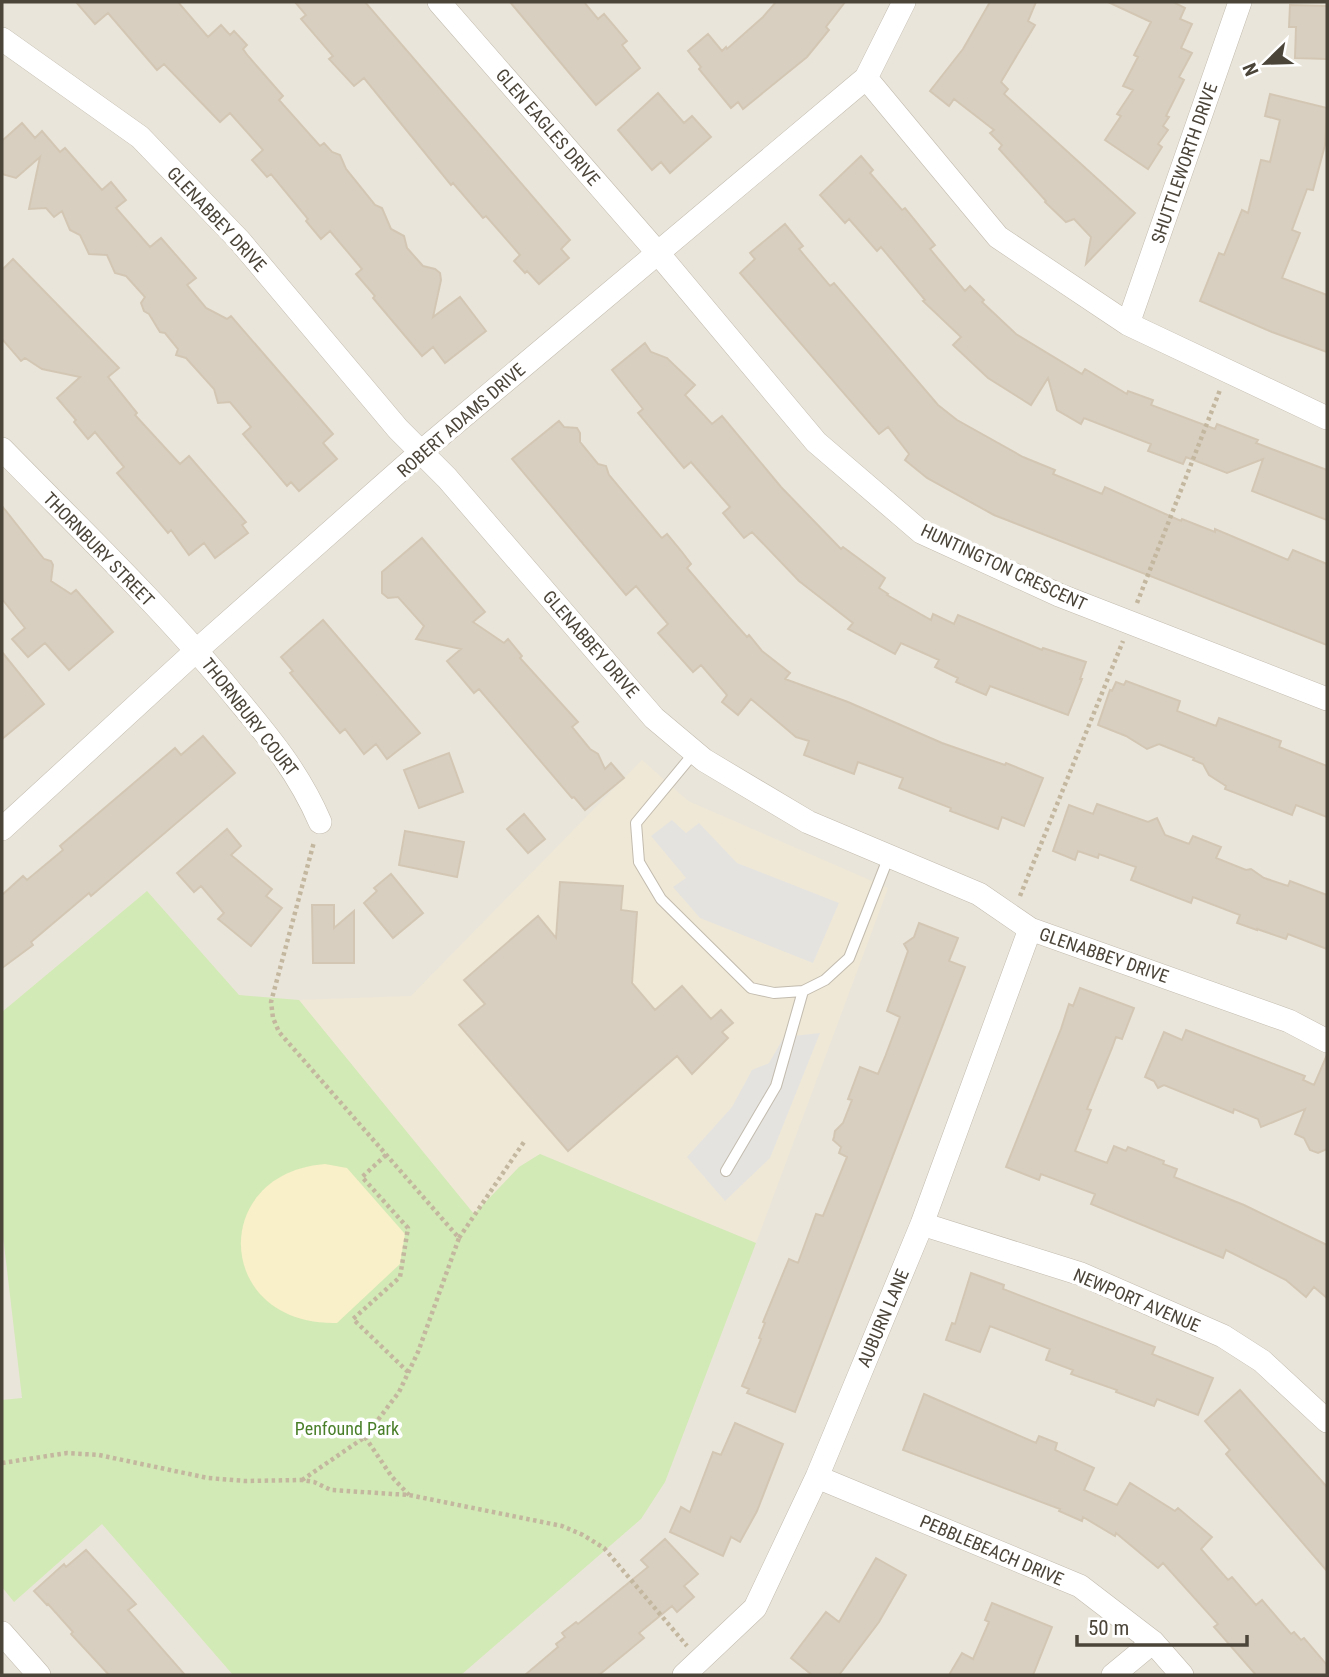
<svg xmlns="http://www.w3.org/2000/svg" width="1329" height="1677" font-family="'Roboto Condensed',sans-serif">
<style>
.residential{fill:#eae5da}
.education{fill:#efe8d6}
.green{fill:#d2eab5}
.sand{fill:#f9efc9}
.parking{fill:#e5e3e0}
.building{fill:#d8cfc1;stroke:#d3c7b4;stroke-width:2}
.lines{fill:none;stroke-linecap:round;stroke-linejoin:round}
.service-casing{stroke:#c2bbae;stroke-width:12}
.minor-casing{stroke:#c2bbae;stroke-width:24}
.path{stroke:#c4b79f;stroke-width:4.5;stroke-dasharray:3.5 3.5;stroke-linecap:butt}
.service{stroke:#fff;stroke-width:10}
.minor{stroke:#fff;stroke-width:23}
.labels{text-anchor:middle;dominant-baseline:central;stroke-width:7;stroke-linejoin:round;paint-order:stroke}
.street-label{font-size:18px;fill:#4b4439;stroke:#fff}
.park-label{font-size:18px;fill:#4a7f2a;stroke:#fff}
</style>
<rect width="100%" height="100%" fill="#f6f3ec"/>
<path class="residential" d="M2 2H1327V1675H2Z"/>
<path class="education" d="M642 760 688 801 888 888 756 1243 540 1154 519 1167 474 1215 299 1000 411 996Z"/>
<path class="green" d="M147 891 239 995 299 1000 474 1214 519 1167 540 1154 756 1243 665 1482 641 1519 461 1675H233L102 1524 14 1602 2 1587V1400L22 1398 2 1227V1012Z"/>
<path class="sand" d="M325 1164 347 1168 405 1234 400 1264 337 1323C214 1326 208 1173 325 1164Z"/>
<path class="parking" d="M672 820 686 833 699 823 737 863 839 903 813 963 700 918 673 887 686 878 651 836Z
M820 1033 770 1158 725 1201 687 1157 732 1107 752 1070 769 1063 784 1037Z"/>
<path class="building" d="M76 2H178L208 37 221 25 230 35 234 31 247 45 243 49 248 56 283 96 279 100 320 146 324 143 332 152 340 155 346 169 375 205 382 208 391 229 404 236 407 248 423 266 435 269 440 273 441 280 433 317 460 297 486 331 445 363 433 347 422 356 373 298 375 296 356 274 362 269 330 231 321 239 306 221 308 219 271 174 267 177 252 160 263 150 230 113 220 122 164 64 157 70 108 13 95 24Z
M295 2H365L570 240 561 249 569 258 539 284 527 271 525 273 514 261 520 255 486 216 483 218 453 183 451 185 364 78 354 86 329 59 333 56 301 19 306 15Z
M510 2H584L598 19 604 14 627 41 622 45 640 68 596 105Z
M776 2H845L826 27 829 30 807 57 743 109 738 102 731 108 699 69 701 67 688 51 708 34 722 51 726 47 727 49 763 17Z
M990 2H1036L1028 21 1035 25 1001 82 1008 89 1004 94 1135 213 1086 264 1091 237 1074 219 1066 222 1045 202 1046 201 999 149 1002 145 990 133 994 130 954 99 949 106 930 91 963 49Z
M1108 2H1173L1185 8 1180 19 1192 24 1181 48 1192 53 1179 77 1184 80 1166 116 1169 117 1163 126 1168 130 1158 144 1162 147 1148 169 1105 140 1121 116 1117 114 1133 90 1123 86 1138 57 1134 55 1151 22Z
M1290 5 1327 6V59L1295 58 1296 27H1289Z
M658 93 684 123 692 116 711 137 670 173 661 162 652 170 618 130Z
M1270 94 1327 108 1325 145 1313 190 1307 189 1292 230 1300 233 1282 278 1327 295V352L1272 332 1200 301 1219 253 1224 255 1242 210 1248 213 1261 160 1270 162 1280 120 1265 116Z
M22 123 35 138 42 131 60 152 65 148 102 190 111 182 126 200 116 208 150 247 161 238 196 278 187 285 206 308 227 319 231 316 333 434 323 443 337 459 299 491 291 482 287 486 243 434 251 427 230 402 218 403 214 389 186 358 176 355 178 349 165 333 160 332 149 314 144 311 141 303 145 297 126 276 115 273 107 255 89 254 80 235 70 230 62 211 54 217 46 208 29 209 40 157 16 178 2 174V141Z
M861 156 873 170 870 173 902 210 905 208 935 245 930 249 965 291 970 286 984 300 982 302 1016 334 1082 374 1085 369 1127 394 1128 391 1153 400 1151 405 1215 429 1217 424 1258 440 1256 443 1327 470V520L1252 491 1263 459 1227 473 1186 457 1183 464 1148 451 1151 444 1084 418 1081 424 1057 410 1048 378 1031 405 988 378 953 345 961 337 923 301 925 300 881 247 877 251 849 219 845 223 820 195Z
M785 224 803 246 799 249 830 286 834 283 938 405 957 420 1023 457 1055 470 1053 474 1102 494 1105 487 1181 521 1182 519 1215 532V529L1288 560 1293 550 1327 564V645L994 515 927 478 905 460 909 454 888 427 879 434 740 273 755 259 750 253Z
M13 259 119 368 108 377 137 413 135 415 180 464 189 456 246 522 242 525 248 533 215 558 204 543 189 555 171 530 168 533 143 503 117 473 124 467 95 432 88 439 74 422 76 420 57 398 80 377 42 369 25 358 21 361 2 339V270Z
M645 343 651 352 667 358 695 385 685 395 712 424 722 416 781 487 841 549 843 547 885 578 879 588 888 594 887 595 931 620 933 614 954 624 958 615 1042 650 1043 648 1086 662 1080 679H1082L1068 715 990 686 986 695 956 682 958 678 935 667 939 660 901 643 895 654 848 629 853 623 799 581 752 532 744 538 723 513 730 507 691 462 684 468 638 413 643 409 612 370Z
M559 421 564 427 577 428 580 433V442L598 464 606 466 609 475 660 536 662 538 667 534 682 552 691 564 687 568 729 617 747 637 749 635 762 651 790 673 785 679 848 702 942 743 1005 765 1006 763 1043 778 1024 826 1002 817 998 829 950 811 951 808 899 788 903 778 858 762 854 774 804 755 809 741 796 737 751 699 738 715 722 702 727 695 701 665 693 672 658 633 668 624 636 586 626 595 512 459Z
M2 506 44 559 51 561 53 565 51 581 71 594 76 590 113 632 69 670 45 643 28 657 12 639 25 628 2 599Z
M422 538 485 612 473 622 504 643 508 639 522 656 520 658 578 722 572 727 590 749 598 754 605 769 611 763 624 778 585 810 574 797 572 798 479 689 474 693 447 661 461 649 416 639 424 626 398 597 388 598 382 593V572Z
M323 620 420 733 387 759 376 744 364 754 345 729 340 733 290 673 293 671 281 657Z
M2 652 44 704 2 739Z
M1126 681 1180 701 1177 711 1216 726 1219 718 1262 734 1281 741 1279 747 1327 766V817L1296 805 1292 815 1225 789 1226 786 1209 775 1203 764 1193 760 1194 758 1159 744 1147 749 1126 736 1098 725 1110 690 1112 691 1116 682 1124 685Z
M203 736 235 773 91 896 89 893 31 942 33 945 2 968V895L23 876 27 880 63 850 60 846 175 748 181 755Z
M449 753 463 792 419 808 404 770Z
M1097 804 1148 822 1157 818 1165 835 1189 844 1193 836 1221 847 1216 858 1246 870 1251 869 1264 878 1288 886 1290 881 1327 895V949L1288 934 1286 939 1257 929V930L1237 923 1240 915 1193 897 1191 903 1131 880 1136 867 1099 854 1098 858 1078 851 1075 860 1053 851 1069 805 1093 814Z
M524 814 545 839 528 853 507 829Z
M227 829 241 846 231 855 272 889 266 896 282 908 251 946 218 919 224 913 201 886 194 892 177 873Z
M405 831 464 842 457 877 399 865Z
M391 874 423 913 393 938 364 903 377 891 374 888Z
M560 882 623 886 621 910 637 912 632 983 655 1010 682 986 711 1019 721 1010 733 1023 722 1032 728 1038 692 1074 677 1056 568 1151 459 1025 485 1004 464 980 538 916 556 938Z
M312 905H334V928L354 911V963H313Z
M919 923 958 938 949 961 965 967 795 1412 747 1393 749 1389 742 1386 761 1339 759 1338 765 1323 763 1322 789 1259 798 1263 816 1214 823 1216 847 1157 839 1153 841 1147 833 1140 834 1137 835 1131 843 1123 852 1100 848 1099 860 1067 878 1074 885 1057 900 1017 887 1011 908 951 904 944 914 937Z
M1080 988 1134 1008 1122 1039 1116 1037 1112 1048 1087 1109 1091 1110 1075 1151 1107 1163 1114 1146 1126 1151 1128 1147 1164 1161 1163 1164 1177 1169 1174 1177 1244 1205 1327 1245V1298L1314 1287 1306 1297 1286 1280 1226 1250 1223 1258 1091 1204 1095 1194 1041 1174 1039 1180 1006 1167 1061 1029 1069 1004 1073 1006Z
M1186 1030 1305 1076 1303 1080 1314 1085 1327 1055V1149L1318 1153 1310 1150 1304 1138 1295 1134 1305 1109 1261 1127 1258 1119 1234 1109 1233 1113 1164 1085 1158 1088 1154 1081 1145 1077 1164 1032 1182 1040Z
M971 1273 1004 1285 1003 1289 1155 1347 1152 1354 1213 1378 1198 1415 1157 1399 1154 1406 1116 1392 1117 1390 1071 1374 1073 1370 1046 1360 1050 1349 990 1326 980 1352 946 1340 952 1323 955 1324Z
M1240 1390 1327 1487V1571L1226 1454 1230 1450 1205 1421Z
M924 1394 1036 1443 1039 1436 1057 1443 1055 1450 1094 1468 1084 1490 1117 1505 1130 1483 1175 1511 1178 1508 1212 1537 1201 1549 1228 1580 1232 1577 1256 1605 1262 1600 1291 1634 1294 1632 1301 1640 1304 1638 1327 1665V1675H1256L1214 1627 1218 1624 1163 1563 1158 1568 1116 1533 1115 1536 1083 1517 1082 1521 1059 1511 1060 1509 903 1450Z
M735 1423 783 1444 757 1511 740 1542 731 1537 723 1556 670 1532 681 1507 690 1512 713 1452 721 1455Z
M665 1539 698 1574 684 1586 694 1597 677 1612 672 1606 639 1633 644 1638 599 1675H525L558 1647 556 1644 565 1637 562 1633 576 1622 578 1624 648 1567 641 1560Z
M86 1550 136 1604 128 1610 185 1675H109L71 1634 73 1632 48 1604 47 1605 34 1591 64 1564 66 1567Z
M876 1558 906 1575 879 1622 839 1675H812L791 1658 826 1612 839 1622Z
M992 1603 1052 1627 1033 1675H949L962 1653 973 1659 989 1622 985 1620Z"/>
<g class="lines">
<defs>
<path id="service" d="M694 753 636 823 639 862 661 899 751 988 774 993 803 991 825 980 849 958 889 856
M726 1171 776 1086 803 991"/>
<path id="minor" d="M439 2 657 252 816 442 921 532 1059 595 1327 699
M2 39 140 137 239 240 398 429 447 478 654 718 704 760 808 822 979 894 1030 929 1289 1021 1327 1041
M866 78 998 237 1128 324 1327 418
M1128 324 1240 2
M2 449C80 529 162 607 233 694 268 736 298 771 320 822
M2 829 197 650 422 451 866 78 904 2
M922 1224 1081 1274 1223 1336 1262 1361 1327 1421
M817 1477 1080 1586 1153 1642 1182 1675
M2 1633 39 1675
M684 1675 755 1608 817 1477 922 1224 1030 929
M1113 1675 1153 1642"/>
</defs>
<use href="#service" class="service-casing"/>
<use href="#minor" class="minor-casing"/>
<path class="path" d="M1137 603 1220 390
M1020 896 1123 641
M386 1155 362 1177 408 1228 400 1277 353 1319 408 1372
M459 1238 524 1142
M365 1437 392 1477 409 1495
M2 1463 67 1453 99 1455 208 1478 245 1481 302 1480 314 1482 331 1490 409 1495 562 1526 583 1535 604 1548 687 1646
M302 1480 365 1437 399 1392 418 1352 459 1238 279 1032 273 1018 271 1002 314 842"/>
<use href="#service" class="service"/>
<use href="#minor" class="minor"/>
</g>
<g class="labels">
<g class="street-label">
<text transform="translate(548 127) rotate(49)">GLEN EAGLES DRIVE</text>
<text transform="translate(1184 163) rotate(-71)">SHUTTLEWORTH DRIVE</text>
<text transform="translate(217 219) rotate(47)">GLENABBEY DRIVE</text>
<text transform="translate(461 420) rotate(-41)">ROBERT ADAMS DRIVE</text>
<text transform="translate(99 549) rotate(46)">THORNBURY STREET</text>
<text transform="translate(1004 567) rotate(25)">HUNTINGTON CRESCENT</text>
<text transform="translate(591 644) rotate(49)">GLENABBEY DRIVE</text>
<text transform="translate(250 717) rotate(52)">THORNBURY COURT</text>
<text transform="translate(1104 955) rotate(19)">GLENABBEY DRIVE</text>
<text transform="translate(1137 1300) rotate(23)">NEWPORT AVENUE</text>
<text transform="translate(883 1318) rotate(-67)">AUBURN LANE</text>
<text transform="translate(992 1550) rotate(23)">PEBBLEBEACH DRIVE</text>
</g>
<g class="park-label">
<text x="347" y="1428">Penfound Park</text>
</g>
</g>
<rect width="1329" height="1677" fill="none" stroke="#4b4439" stroke-width="7"/>
<g transform="translate(1266 63) rotate(247)" stroke="#ffffff" stroke-width="5" paint-order="stroke">
<path d="M0-5L12 26L0 18L-12 26Z" fill="#4b4439"/>
<text y="-10" font-size="19" font-weight="bold" text-anchor="middle" fill="#4b4439">N</text>
</g>
<path d="M1077 1635v10h170v-10" fill="none" stroke="#4b4439" stroke-width="3.5"/>
<text x="1088" y="1635" font-size="21" fill="#4b4439" stroke="#ffffff" stroke-width="5" paint-order="stroke">50 m</text>
</svg>
